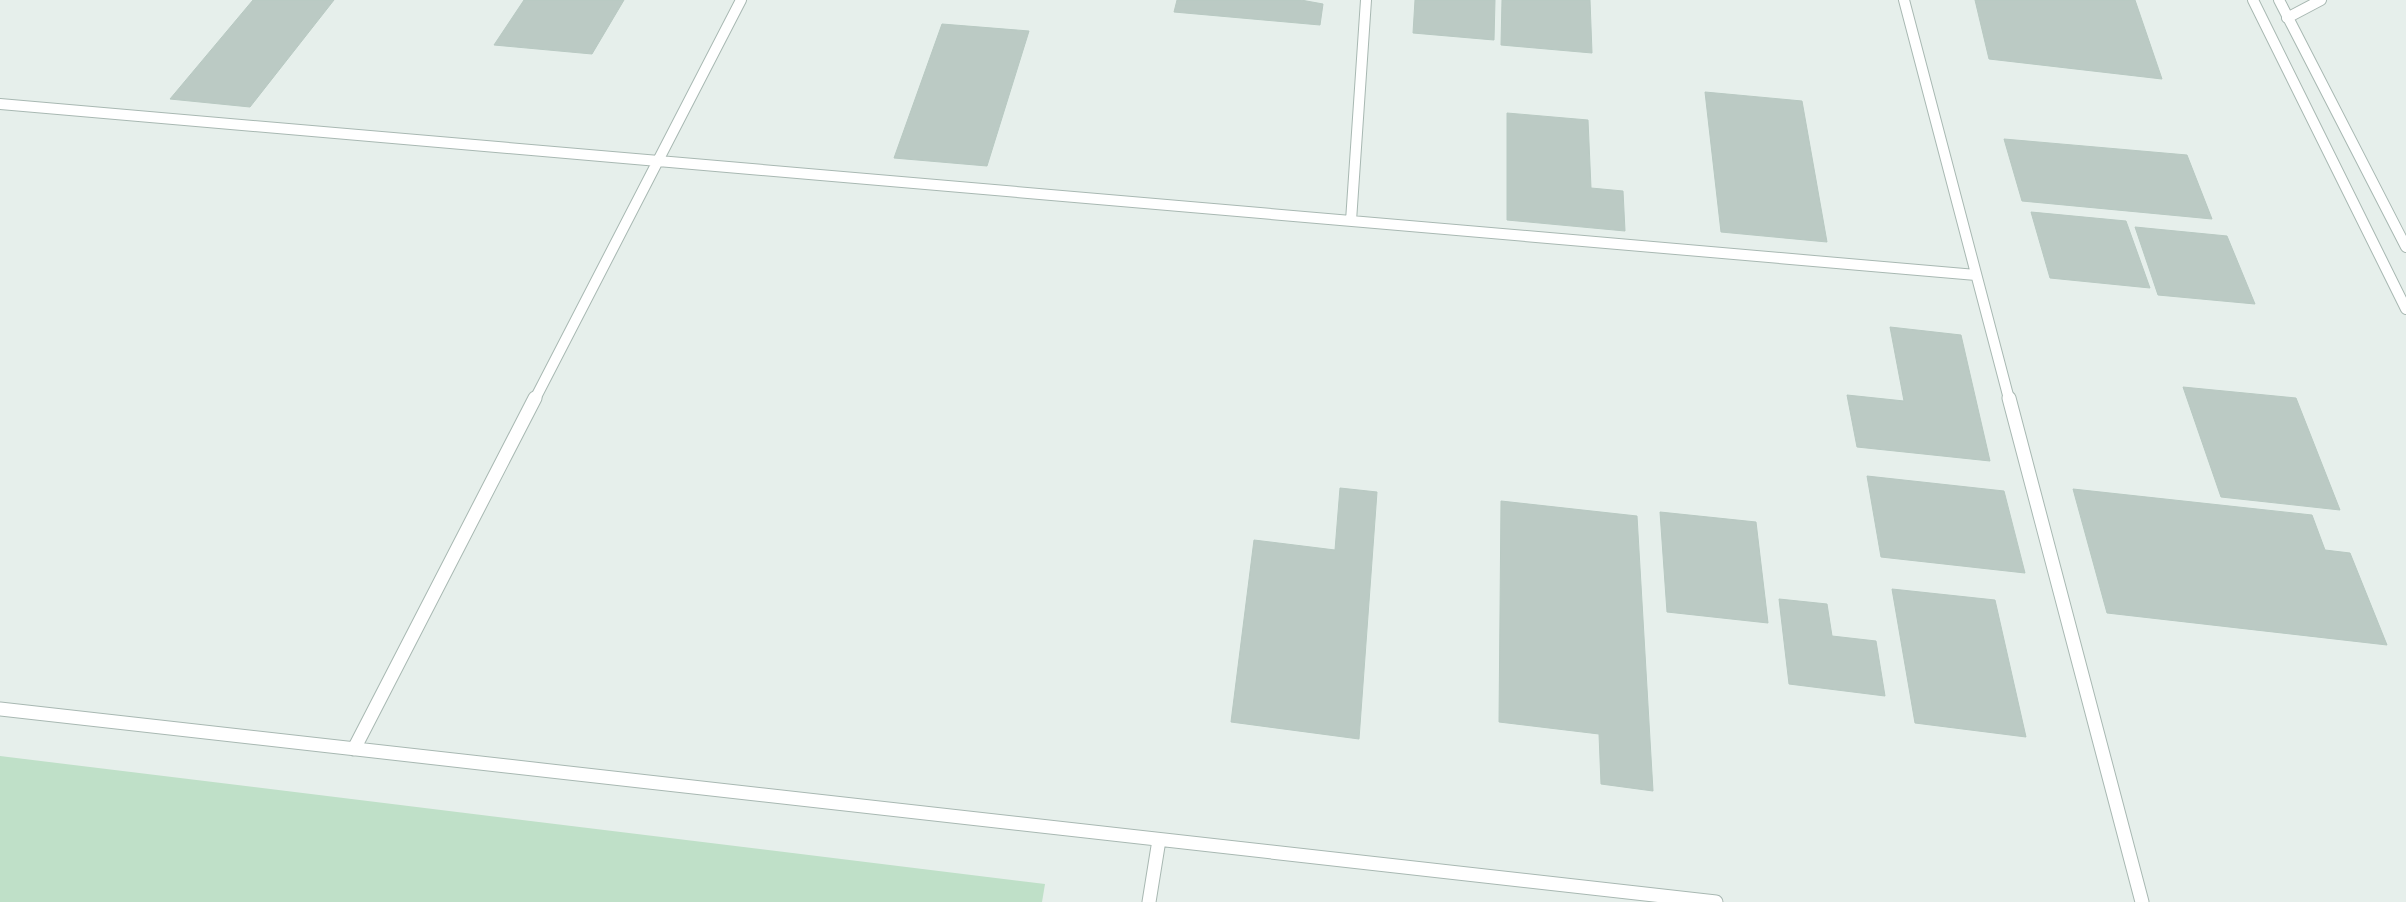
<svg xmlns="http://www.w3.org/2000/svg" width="2406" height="902" font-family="'Public Sans',sans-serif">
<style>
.green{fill:#bfe0c8}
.building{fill:#bbcac4;stroke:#b8c9c2}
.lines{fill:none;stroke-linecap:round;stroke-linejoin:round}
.minor-far1-casing{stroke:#a8b8b2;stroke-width:12}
.minor-casing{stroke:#a8b8b2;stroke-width:15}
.minor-far1{stroke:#fff;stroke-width:10}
.minor{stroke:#fff;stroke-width:13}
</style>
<rect width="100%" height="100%" fill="#e6efeb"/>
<path class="green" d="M0 756 1045 884 1042 902H0Z"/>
<path class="building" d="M253 0H334L250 107 170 99Z
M524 0H624L592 54 494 45Z
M1177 0H1301L1323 4 1320 25 1174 12Z
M1415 0H1495L1494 40 1413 33Z
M1502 0H1590L1592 53 1501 45Z
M1975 0H2135L2162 79 1989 59Z
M942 24 1029 31 987 166 894 158Z
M1705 92 1802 101 1827 242 1721 232Z
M1507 113 1588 120 1591 188 1623 191 1625 231 1507 220Z
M2004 139 2187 155 2212 219 2022 201Z
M2031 212 2126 221 2150 288 2050 278Z
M2135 227 2227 236 2255 304 2158 295Z
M1890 327 1961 335 1990 461 1857 447 1847 395 1904 401Z
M2183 387 2296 398 2340 510 2221 497Z
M1867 476 2004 491 2025 573 1881 557Z
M1340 488 1377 492 1359 739 1231 722 1254 540 1335 550Z
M2073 489 2312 515 2325 550 2350 553 2387 645 2107 613Z
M1501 501 1637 516 1653 791 1601 784 1599 734 1499 722Z
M1660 512 1756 522 1768 623 1667 612Z
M1892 589 1995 600 2026 737 1915 723Z
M1779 599 1827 604 1832 636 1876 641 1885 696 1789 684Z"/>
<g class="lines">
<defs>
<path id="minor-far1" d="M1904 0 2009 399
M2253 0 2406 309
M2279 0 2406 247
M2287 18 2321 0
M0 104 1976 275
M1351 221 1366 0
M535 399 741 0"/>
<path id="minor" d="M2009 398 2142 902
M0 709 1716 902
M354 749 535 398
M1149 902 1159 840"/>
</defs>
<use href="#minor-far1" class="minor-far1-casing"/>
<use href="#minor" class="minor-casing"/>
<use href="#minor-far1" class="minor-far1"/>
<use href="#minor" class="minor"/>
</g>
</svg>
